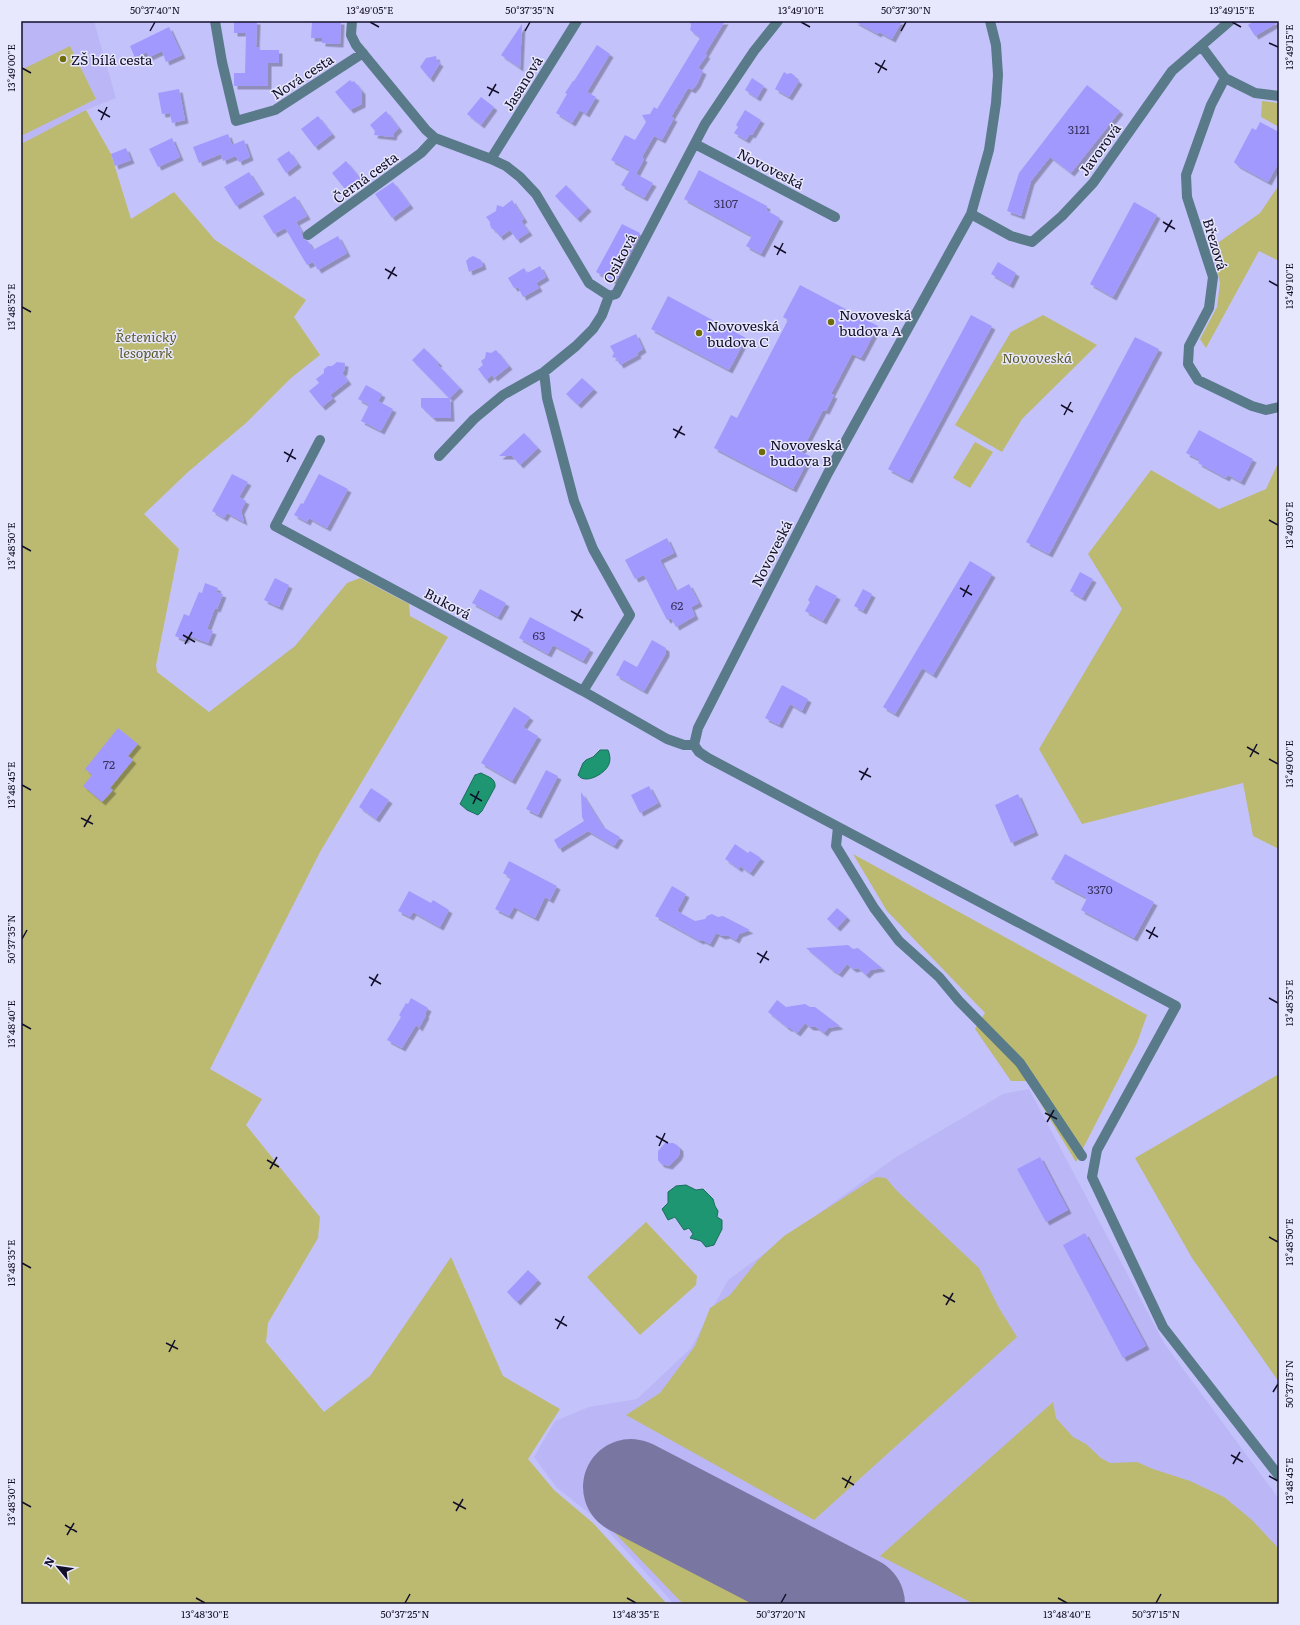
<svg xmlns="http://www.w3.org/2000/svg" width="1300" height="1625" font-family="Literata,serif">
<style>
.built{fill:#bbb7f6}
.green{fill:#bcba70}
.water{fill:#1e9671;stroke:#1b6e5b}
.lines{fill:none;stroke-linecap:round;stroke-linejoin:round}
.runway{stroke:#7a76a2;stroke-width:96}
.building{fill:#a299fe;filter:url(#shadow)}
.minor{stroke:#587a89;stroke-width:10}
.ticks{fill:none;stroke:#130f29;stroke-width:1.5}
.poi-dot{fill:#716c0a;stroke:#e7e7fd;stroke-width:1.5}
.labels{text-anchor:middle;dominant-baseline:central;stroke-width:3;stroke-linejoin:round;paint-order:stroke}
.number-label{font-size:12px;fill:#37325e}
.poi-label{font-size:14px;fill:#130f29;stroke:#e7e7fd;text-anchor:start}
.street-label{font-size:14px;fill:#130f29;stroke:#e7e7fd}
.park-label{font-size:14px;font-style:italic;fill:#5b5928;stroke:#e7e7fd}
.neatline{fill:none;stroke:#130f29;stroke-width:1.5}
.ticks-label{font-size:10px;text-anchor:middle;fill:#130f29}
</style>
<defs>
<filter id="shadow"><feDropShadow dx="3.5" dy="3.5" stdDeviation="0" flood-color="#0004"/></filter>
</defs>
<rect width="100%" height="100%" fill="#c4c2fb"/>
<path class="built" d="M21 21H94L116 98 86 110 21 144Z
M1029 1089 1164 1343 1279 1499V1604H674L599 1521 557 1488 534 1457 555 1421 589 1407 637 1399 691 1348 728 1280 896 1157 1003 1094Z"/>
<path class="green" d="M70 46 96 99 21 136V70Z
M1262 101 1279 103V127L1261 117Z
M86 110 111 154 131 219 174 192 215 240 306 300 294 317 320 355 291 378 246 423 188 472 144 514 179 549 156 665 157 672 209 712 295 646 347 583 360 578 409 604 410 616 448 637 320 852 210 1069 262 1099 246 1125 320 1217 318 1238 268 1323 266 1342 324 1412 370 1376 451 1257 503 1376 560 1409 528 1459 554 1490 593 1523 667 1604H21V144Z
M1279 185V261L1259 251 1206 348 1200 339 1217 307 1220 283 1212 247 1260 213Z
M1043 315 1097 345 1022 419 1002 452 955 425 1011 332Z
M975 442 993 452 970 488 953 478Z
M1279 461V849L1253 836 1243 783 1082 824 1039 749 1122 609 1088 554 1151 470 1219 509 1266 489Z
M853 854 1147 1015 1137 1043 1076 1162 1027 1081H1011L975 1029 985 1013 887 911Z
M1279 1074V1382L1192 1258 1135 1158Z
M876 1177 886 1178 897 1191 979 1268 999 1308 1017 1337 814 1520 626 1415 660 1393 695 1346 710 1308 730 1295 758 1260 784 1236Z
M646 1222 697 1276 696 1285 640 1335 587 1277Z
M1053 1402 1056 1418 1073 1437 1086 1444 1101 1458 1110 1463 1137 1462 1153 1469 1190 1481 1224 1497 1252 1520 1279 1549V1604H974L880 1556Z
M589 1506H588L779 1604H683Z"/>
<path class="water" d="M600 750H608C610 755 611 761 608 766 604 774 585 785 578 775L583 763 586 760 593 757Z
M481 773C488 777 496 778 495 787L482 811 478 815 467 810 460 804 475 775Z
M686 1185 696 1190 703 1189 713 1199 715 1206 718 1211 717 1217 722 1220V1229L714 1245 706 1247 701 1241 690 1238 693 1234 689 1228 684 1230 675 1217 668 1220 662 1209 668 1203V1192L676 1186Z"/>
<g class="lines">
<path class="runway" d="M631 1487 857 1604"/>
</g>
<path class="building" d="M234 21H257L256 47H259V50H279V63H268V86H234V73H245L246 33H234Z
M312 21H341L340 44 322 43V38H311Z
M690 21H725L705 54 707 55 698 68 703 71 697 84 692 90 688 88 671 117 674 118 662 140 654 136 642 157 644 159 636 174 653 183 644 198 621 185 630 170 611 160 625 135 635 140 646 122 642 115 650 114 654 107 657 109 700 38 690 30 691 26Z
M854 21H902L892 39 879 32 878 34Z
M1254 21H1279V22L1255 36 1248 25Z
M522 24 520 68 501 55Z
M169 27 182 55 166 62 162 51 149 57 147 52 135 58 130 46Z
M597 45 610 54 587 92 596 97 586 114 580 110 572 123 556 113 567 94 565 93 573 81H574Z
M436 56 437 61 440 63 430 79 420 67 426 58Z
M784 72 787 74 791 73 795 76 796 79 799 81 789 97 775 89Z
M752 78 764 86 757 98 745 90Z
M350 80 352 82 354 81 362 91V104L350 110 335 92Z
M1087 85 1120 111 1071 173 1050 157 1031 181 1021 216 1007 211 1019 173Z
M179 89 185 120 172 123 170 113 162 114 158 93Z
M481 97 494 107 481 125 467 114Z
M745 110 761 120 752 135 750 134 746 140 734 133 738 127 736 125Z
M386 111 399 128 394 133 393 137 374 135 375 131 370 125Z
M318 116 332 134 315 147 301 129Z
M1260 122 1279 132V162L1268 182 1237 165 1234 162 1252 128 1256 130Z
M228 134 232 145 244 140 250 157 239 162 236 156 223 161 221 154 199 163 193 147Z
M172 138 180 157 158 167 149 149Z
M126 148 131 160 115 166 111 154Z
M289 151 298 164 286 173 277 159Z
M346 161 360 178 345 189 332 173Z
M699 170 767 206 766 210 780 218 761 254 746 246 752 236 684 199Z
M249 172 261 191 236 206 224 187Z
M393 182 410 205 392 218 375 194Z
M566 185 588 208 577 219 555 196Z
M295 196 307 216 296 222 302 232V235L303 239 308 241 313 250 338 236 347 253 318 270 313 262 307 265 285 228 274 234 263 216Z
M512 200 524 219 521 221 529 232 517 240 510 230 500 237 495 230 492 229 490 225V222L486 217 496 211 497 205 503 207Z
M1134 202 1157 215 1113 297 1090 284Z
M622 224 640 233 615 282 596 272Z
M473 256 481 260 483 266 469 272 466 261 469 258Z
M998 262 1016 273 1010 285 991 274Z
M540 266 546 277 536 283 539 288 523 297 518 287 514 288 508 278 524 268 527 273Z
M800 285 878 326 861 358 852 354 831 394 834 395 826 411 823 410 801 452 810 456 793 489 714 448 731 415 737 418 788 320 783 317Z
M668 296 746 338 729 370 651 329Z
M971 315 992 326 909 480 888 469Z
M636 334 643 349 637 353 638 355 620 365 616 358 612 357 614 353 610 346Z
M1135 337 1159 349 1049 554 1026 542Z
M424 348 439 363 437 364 460 388 450 398 451 418H433L421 407V398H449L412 360Z
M496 350 509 366 494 378 492 375 486 380 478 369 483 365 481 361 485 358 486 352 491 353Z
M337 362 345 363 344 371 342 373 348 381 330 395 333 398 322 407 309 391 319 383 316 379 324 373V369L328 366H332Z
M582 378 594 389 578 405 566 394Z
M366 385 382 394 378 401 393 409 381 431 361 421 369 405 358 399Z
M1199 430 1253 459 1241 482 1228 475 1226 478 1198 463 1200 460 1186 453Z
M524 433 538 448 520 465 512 456H499Z
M232 474 248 482 239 497 246 501 241 511 244 522 227 513 224 518 212 511Z
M319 474 348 489 327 528 309 518 307 522 294 515 301 503 303 504Z
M667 538 674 553 660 560 676 591 689 584 699 603 691 607 695 616 676 627 671 618 667 620 644 575 635 579 625 560Z
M970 561 992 574 933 675 922 668 895 714 883 707Z
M1080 572 1093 579 1082 598 1070 591Z
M275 578 289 585 279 607 264 600Z
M205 583 218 588 216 592 223 594 217 609 215 608 207 629 213 631 208 643 187 635 185 640 175 636 184 614 189 616 199 592 202 593Z
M816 585 837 596 823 621 805 611 810 602 808 600Z
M480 589 506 603 498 617 472 603Z
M863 589 872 594 863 611 854 606Z
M530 617 590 649 583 661 553 645 548 654 519 638Z
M652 640 666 648V653L644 691 616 675 624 660 637 667Z
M782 685 808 699 802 711 790 704 779 725 765 718Z
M514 707 530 717 523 727 538 736 512 781 481 763Z
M118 728 138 744 128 756 133 760 110 788 113 790 102 802 83 786 92 775 85 769Z
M546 770 558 776 538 815 526 809Z
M649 786 658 803 640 813 631 795Z
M371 788 389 800 376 819 359 807Z
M581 792 603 827 620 837 614 846 588 831 559 849 554 840 584 821 582 817Z
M1018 794 1035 832 1011 843 995 805Z
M735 844 748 853 750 851 761 858 750 873 740 866 739 869 725 859Z
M1065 854 1154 902 1134 938 1081 910 1087 898 1051 879Z
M509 861 557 886 550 900 545 897 535 918 514 907 509 916 495 909 511 878 503 873Z
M672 886 686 894 677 911 695 921 705 919 707 916 712 914 718 917 723 916 750 930 739 934 736 940 727 935 722 936 716 933 710 944 702 940 700 941 655 916Z
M409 891 431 903 433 900 449 910 440 927 413 912 410 917 398 911Z
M837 908 847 917 837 928 827 919Z
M848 945 853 949 858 948 882 968 871 970 866 975 858 968 853 969 847 964 839 974 831 969 806 948Z
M411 998 428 1008 425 1014 426 1015 419 1028 416 1025 402 1048 387 1040 401 1017 399 1015 406 1003 408 1004Z
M777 1000 786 1007 805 1004 810 1007H815L840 1026 828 1028 824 1033 816 1027H810L805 1023 797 1033 790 1028H788L768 1012Z
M665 1143H673L677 1145 680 1148V1153L678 1157 669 1166 661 1164 658 1160V1151Z
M1040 1157 1068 1210 1046 1222 1017 1169Z
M1085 1233 1146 1346 1123 1358 1063 1245Z
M528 1270 538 1280 517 1302 507 1292Z"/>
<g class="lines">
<path class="minor" d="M215 21 222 62 236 121 275 110 363 53
M352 21 351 35 356 45 426 130 435 138 491 159 506 166 520 177 536 194 589 283 609 296 616 294 705 124 754 51 778 21
M990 21 996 45 998 75 996 103 989 150 971 214 828 473 698 728 694 745 699 752 708 758 1176 1006 1097 1150 1092 1177 1163 1327 1279 1476
M1202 47 1225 78 1255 93 1279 96
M1225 78 1211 105 1186 175 1187 197 1213 277 1209 308 1189 346 1188 364 1198 380 1252 406 1266 410 1279 407
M695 144 835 217
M491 159 577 21
M971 214 1011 236 1032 242 1062 216 1093 183 1172 71 1230 21
M308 235 421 153 435 138
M544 372 547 398 574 501 593 549 630 615 583 691
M320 440 275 526 583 691 667 739 684 745H694
M439 456 474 419 503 395 544 372 576 346 593 329 602 315 609 296
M838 827 836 846 874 908 899 941 939 977 959 1001 1020 1063 1082 1156"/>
</g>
<path class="ticks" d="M370 22 379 27M801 22 810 27M1232 22 1241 27M150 31 155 22M525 31 530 22M901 31 906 22M1269 43 1278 47M875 63 887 70M22 68 31 73M878 73 885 60M487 87 499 93M489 96 496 84M98 110 110 117M101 120 107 107M1163 222 1175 229M1165 232 1172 220M774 246 786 253M777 255 783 243M385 269 397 276M388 279 395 267M1269 281 1278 286M22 307 31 312M1061 405 1073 412M1064 415 1071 402M673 429 685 435M675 438 682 426M284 452 296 459M287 462 293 449M1269 520 1278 525M22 546 31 551M960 588 972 595M963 597 969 585M571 611 583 618M574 621 581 609M183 635 195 642M185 644 192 632M1247 747 1259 754M1250 757 1257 744M1269 759 1278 764M859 771 871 777M861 780 868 768M22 785 31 790M470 794 482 801M473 804 479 791M81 818 93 824M84 827 91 815M1146 930 1158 937M22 939 27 930M1149 939 1155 927M757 953 769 960M760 963 767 951M369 977 381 984M371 986 378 974M1269 998 1278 1003M22 1024 31 1029M1045 1113 1057 1119M1047 1122 1054 1110M656 1136 668 1143M659 1146 665 1133M267 1160 279 1167M270 1169 277 1157M1269 1237 1278 1242M22 1263 31 1268M943 1295 955 1302M946 1305 953 1293M555 1319 567 1326M557 1329 564 1316M166 1343 178 1349M169 1352 175 1340M1273 1392 1278 1384M1231 1455 1243 1462M1233 1464 1240 1452M1269 1476 1278 1481M842 1478 854 1485M845 1488 851 1476M22 1502 31 1507M453 1502 466 1509M456 1511 463 1499M65 1525 77 1532M67 1535 74 1523M196 1598 205 1603M627 1598 636 1603M1058 1598 1067 1603M405 1603 410 1594M781 1603 786 1594M1156 1603 1161 1594"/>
<g class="poi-dot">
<circle cx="63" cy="59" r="4"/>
<circle cx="831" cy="322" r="4"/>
<circle cx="699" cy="333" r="4"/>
<circle cx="762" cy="452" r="4"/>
</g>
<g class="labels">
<g class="number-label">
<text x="1079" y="129">3121</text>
<text x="726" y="203">3107</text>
<text x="677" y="605">62</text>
<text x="539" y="635">63</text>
<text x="109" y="764">72</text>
<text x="1100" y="889">3370</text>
</g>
<g class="poi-label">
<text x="71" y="59">ZŠ bílá cesta</text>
<text x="839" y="314">Novoveská<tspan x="839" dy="16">budova A</tspan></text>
<text x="707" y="325">Novoveská<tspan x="707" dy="16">budova C</tspan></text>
<text x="770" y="444">Novoveská<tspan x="770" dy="16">budova B</tspan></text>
</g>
<g class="street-label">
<text transform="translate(302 76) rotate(-33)">Nová cesta</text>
<text transform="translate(522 83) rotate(-58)">Jasanová</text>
<text transform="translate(1099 149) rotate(-54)">Javorová</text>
<text transform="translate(771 168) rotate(27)">Novoveská</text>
<text transform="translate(365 177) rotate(-36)">Černá cesta</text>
<text transform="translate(1216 244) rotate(73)">Březová</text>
<text transform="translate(619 258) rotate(-62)">Osiková</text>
<text transform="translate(771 553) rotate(-63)">Novoveská</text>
<text transform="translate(448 603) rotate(28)">Buková</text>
</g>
<g class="park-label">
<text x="146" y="336">Řetenický<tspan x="146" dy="16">lesopark</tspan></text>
<text x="1037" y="357">Novoveská</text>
</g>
</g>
<rect width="1300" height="1625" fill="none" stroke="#e7e7fd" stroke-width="44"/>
<g transform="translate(58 1567) rotate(299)" stroke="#e7e7fd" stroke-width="3" paint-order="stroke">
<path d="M0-3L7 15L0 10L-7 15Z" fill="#130f29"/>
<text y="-6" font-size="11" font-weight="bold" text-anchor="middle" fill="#130f29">N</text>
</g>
<rect x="22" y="22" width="1256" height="1581" class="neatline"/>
<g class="ticks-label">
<text x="155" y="14">50°37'40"N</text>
<text x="370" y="14">13°49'05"E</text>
<text x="530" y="14">50°37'35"N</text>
<text x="801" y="14">13°49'10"E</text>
<text x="906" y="14">50°37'30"N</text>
<text x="1232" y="14">13°49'15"E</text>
<text transform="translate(1289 47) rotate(-90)" y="4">13°49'15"E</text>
<text transform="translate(11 68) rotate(-90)" y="4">13°49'00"E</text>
<text transform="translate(1289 286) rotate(-90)" y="4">13°49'10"E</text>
<text transform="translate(11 307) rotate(-90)" y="4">13°48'55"E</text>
<text transform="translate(1289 525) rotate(-90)" y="4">13°49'05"E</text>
<text transform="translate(11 546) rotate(-90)" y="4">13°48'50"E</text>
<text transform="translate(1289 764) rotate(-90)" y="4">13°49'00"E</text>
<text transform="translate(11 785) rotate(-90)" y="4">13°48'45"E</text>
<text transform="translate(11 939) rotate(-90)" y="4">50°37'35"N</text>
<text transform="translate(1289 1003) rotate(-90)" y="4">13°48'55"E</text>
<text transform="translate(11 1024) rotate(-90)" y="4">13°48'40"E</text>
<text transform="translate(1289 1242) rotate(-90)" y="4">13°48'50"E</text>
<text transform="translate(11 1263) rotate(-90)" y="4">13°48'35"E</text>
<text transform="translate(1289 1384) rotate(-90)" y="4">50°37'15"N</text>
<text transform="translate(1289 1481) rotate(-90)" y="4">13°48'45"E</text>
<text transform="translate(11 1502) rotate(-90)" y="4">13°48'30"E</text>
<text x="205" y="1618">13°48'30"E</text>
<text x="405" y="1618">50°37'25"N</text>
<text x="636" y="1618">13°48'35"E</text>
<text x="781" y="1618">50°37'20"N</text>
<text x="1067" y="1618">13°48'40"E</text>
<text x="1156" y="1618">50°37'15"N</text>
</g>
</svg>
